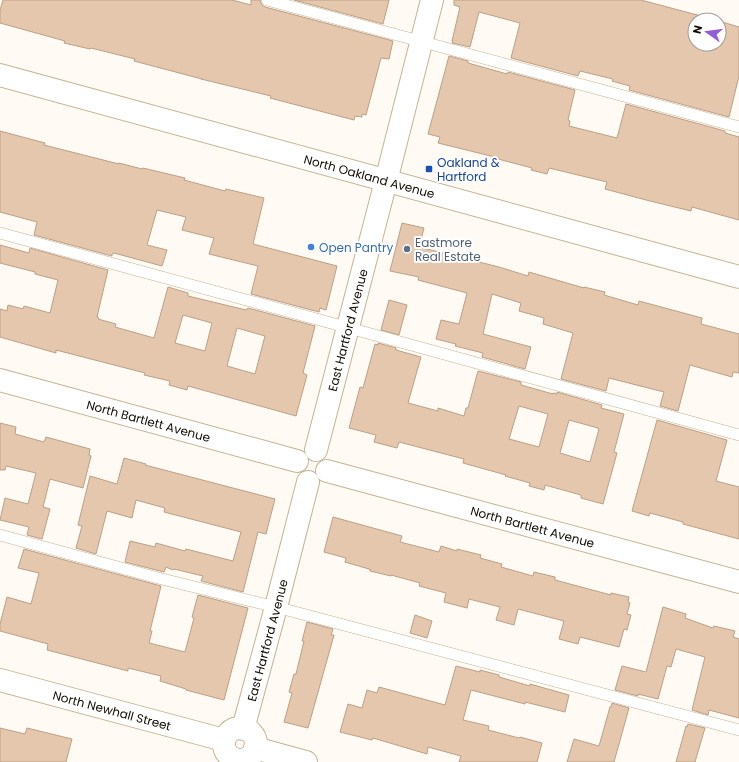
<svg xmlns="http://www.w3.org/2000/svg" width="739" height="762" font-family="Poppins,sans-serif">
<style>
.building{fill:#e4c7ac;stroke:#bc9f86;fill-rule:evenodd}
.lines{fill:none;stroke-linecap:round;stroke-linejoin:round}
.service-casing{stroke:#c5b393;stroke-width:12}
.minor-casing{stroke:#c5b393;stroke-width:24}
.tertiary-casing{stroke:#c5b393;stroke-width:24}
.secondary-casing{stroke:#c5b393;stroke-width:24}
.service{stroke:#fff;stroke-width:11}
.minor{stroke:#fff;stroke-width:22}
.tertiary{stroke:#fff;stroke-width:22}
.secondary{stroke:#fff;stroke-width:22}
.transit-dot{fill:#1a4fb4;stroke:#fff;stroke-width:1.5}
.shop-dot{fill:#3f7fe0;stroke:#fff;stroke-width:1.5}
.service-dot{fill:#5c6f8a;stroke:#fff;stroke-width:1.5}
.labels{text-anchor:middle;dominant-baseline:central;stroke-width:4;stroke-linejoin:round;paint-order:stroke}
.transit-label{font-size:12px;fill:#164399;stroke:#fff;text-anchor:start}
.street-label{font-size:12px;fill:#110b02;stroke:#fff}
.service-label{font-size:12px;fill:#4e5e75;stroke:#fff;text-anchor:start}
.shop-label{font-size:12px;fill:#366cbe;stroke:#fff;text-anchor:start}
</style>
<rect width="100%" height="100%" fill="#fffbf4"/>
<path class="building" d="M3 0H232L251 5V0H260L262 5 265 7 393 41 389 59 381 58 366 115 362 114V117L355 116 354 120 270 98 271 96 201 79H202L134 61 135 59 91 48 90 49 64 43 65 41 0 23V10Z
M294 0H389L383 24Z
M454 0H641L716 20H695V44H719V21L739 27V76L729 117 629 90 630 86 612 81 613 79 580 71 578 76 511 58 520 23 479 12 470 47 452 43 453 41H452L460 7 454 5Z
M449 56 468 61V63L507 74 508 72 575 90 568 120 570 121 569 126 617 138 626 104 725 131V133L739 137V220L692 207 691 211 646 200 605 189 607 182 549 168 547 174 531 170 532 168 498 159 499 158 438 143 440 137 428 134Z
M0 131 45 143 44 145 119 164V163L142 169 143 168 185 178 184 180 225 191 226 189 264 198 253 244 337 266 326 310 320 308 319 312 251 294 258 266 209 254 214 238 182 230 186 217 157 210 147 245 167 250 162 266 114 253 112 254V256L34 235 37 222 0 212Z
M402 223 424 228 419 247 499 267 528 276 529 272 584 288V287L605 292 604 295 638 305 639 301 702 318 701 324 739 334V373L733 372 732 377 690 365 678 411 660 406 664 392 609 378 606 391 561 379 573 333 543 324 544 318 519 311 521 303 492 294 483 334 531 347 525 369 482 357 483 353 455 346 456 344 436 339 441 320 459 324 467 293 418 280 419 277 390 271Z
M0 245 29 253 30 248 108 270 97 317 99 318 98 319 116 324 115 327 154 338 168 287 188 293V296L246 310 248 308 315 326 303 373 307 375 296 416 188 386 187 390 169 385 170 381 144 375 145 373 56 350V353L0 337V309L7 311 8 305 23 309 24 306 50 313 58 280 35 274V272L0 263ZM183 315 212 323 205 351 175 343ZM237 328 265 336 255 374 227 366Z
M389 300 407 305 399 335 381 330Z
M378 343 396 348V350L421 357 408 403 438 411V408L464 416 466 408H468L478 371 521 382V385L553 394V393L557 394V392L602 405 601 408 624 414 614 452 617 453 603 504 581 498V495L545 485 544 490 529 486 530 483 505 476 506 475 463 463 464 459 399 442 397 448 374 442 376 435 349 428 360 387 363 388 375 344 378 345ZM519 406 548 414 539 447 509 439ZM569 420 598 428V429H599L590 462 560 453Z
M657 420 727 440 716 481 739 487V539L683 524V522L650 513 649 516 632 511Z
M0 423 16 427 15 434 44 442 46 437 90 449 89 455 91 456 83 488 50 479 43 507 50 509 42 539 27 535 29 527 0 520 5 498 28 504 36 473 6 466 5 470H0Z
M124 458 146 464 145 465 275 499 266 534 258 532 243 592 201 581 203 576 174 569 173 570 166 567 164 572 125 562 130 541 155 547 156 543 185 551 186 549 233 561 241 532 164 512 165 508 136 500 132 518 107 511 96 554 76 548 82 526 78 525 90 476 117 484Z
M333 517 402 536 400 542 439 552 441 546 457 551V549L481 555 480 558 502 564 501 567 533 576 534 572 555 577V580L611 595V593L629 597 628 602 630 603 627 614 631 615 627 630 624 629 619 647 580 637 578 644 559 639 564 621 518 609 514 625 496 620 500 607 469 599 467 608 444 602 446 593 419 586 420 583 391 575V576L370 571 371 570 369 569 345 562 346 558 324 552Z
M24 549 161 586 150 631H152L149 643 185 652 194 618 192 617 198 595 248 608 224 700 186 690V689L160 681 161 676 128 668V671L47 650 48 644 0 631V624L7 597 31 604 39 573 18 568Z
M663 607 686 614 685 618 713 628 714 626 735 631 733 637 739 639V718L709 710 708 715 692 710 705 657 676 649 671 667 667 666 658 699 638 694V696L615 690 622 666 646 672Z
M415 615 432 621 427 638 410 633Z
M307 622 333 629 331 635H334L308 728 284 722 292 693 289 692 294 674H296L304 641H302Z
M456 666 480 672V670L499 675V677L530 686V684L569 695 565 712 525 702V704L471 690 463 720 489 726 488 730 519 738 520 737 542 743 537 762H459L461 756 428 747 427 754 373 738 372 740 340 732 348 704 362 708 367 690 377 693 379 687 445 705Z
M612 703 629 708 614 762H567L574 739 599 746 610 707H611Z
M688 724 705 728 695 762H676L686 726 687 727Z
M0 728 25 734 27 728 72 739 66 762H0Z"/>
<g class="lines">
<defs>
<path id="service" d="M267 0 739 127
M0 233 331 323 739 435
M0 535 158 578 276 607 739 730"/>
<g id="minor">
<path id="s1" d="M0 380 297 461"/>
<path id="s2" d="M316 450 386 181"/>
<path id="s3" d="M327 471 739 582"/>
<path id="s4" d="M0 680 224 740"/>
<circle cx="240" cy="744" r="16"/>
<path id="s5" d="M243 729 276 607 308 482"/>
<path d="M255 748 306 762"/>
</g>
<path id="tertiary" d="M386 181 432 0"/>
<g id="secondary">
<path id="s6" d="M0 75 739 277"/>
</g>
</defs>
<use href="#service" class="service-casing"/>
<use href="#minor" class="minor-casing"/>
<use href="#tertiary" class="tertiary-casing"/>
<use href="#secondary" class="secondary-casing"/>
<use href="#service" class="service"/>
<use href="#minor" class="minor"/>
<use href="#tertiary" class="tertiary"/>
<use href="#secondary" class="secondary"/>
</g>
<rect class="transit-dot" x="425" y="165" width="8" height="8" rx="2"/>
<circle class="shop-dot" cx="311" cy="247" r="4"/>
<circle class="service-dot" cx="407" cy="249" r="4"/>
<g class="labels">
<g class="transit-label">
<text x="437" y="162">Oakland &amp;<tspan x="437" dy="14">Hartford</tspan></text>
</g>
<g class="street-label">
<text stroke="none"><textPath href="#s6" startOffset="383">North Oakland Avenue</textPath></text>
<text stroke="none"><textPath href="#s2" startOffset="124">East Hartford Avenue</textPath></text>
<text stroke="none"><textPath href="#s1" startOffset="154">North Bartlett Avenue</textPath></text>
<text stroke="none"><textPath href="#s3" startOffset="213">North Bartlett Avenue</textPath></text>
<text stroke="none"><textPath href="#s5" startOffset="92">East Hartford Avenue</textPath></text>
<text stroke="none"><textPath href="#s4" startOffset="116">North Newhall Street</textPath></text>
</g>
<g class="service-label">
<text x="415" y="242">Eastmore<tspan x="415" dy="14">Real Estate</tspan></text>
</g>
<g class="shop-label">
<text x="319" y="247">Open Pantry</text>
</g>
</g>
<g transform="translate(707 32) rotate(284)"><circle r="19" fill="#ffffff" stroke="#a09d9a"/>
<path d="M0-3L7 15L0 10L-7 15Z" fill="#925ed7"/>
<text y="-6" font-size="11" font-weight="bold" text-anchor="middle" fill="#110b02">N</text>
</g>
</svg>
